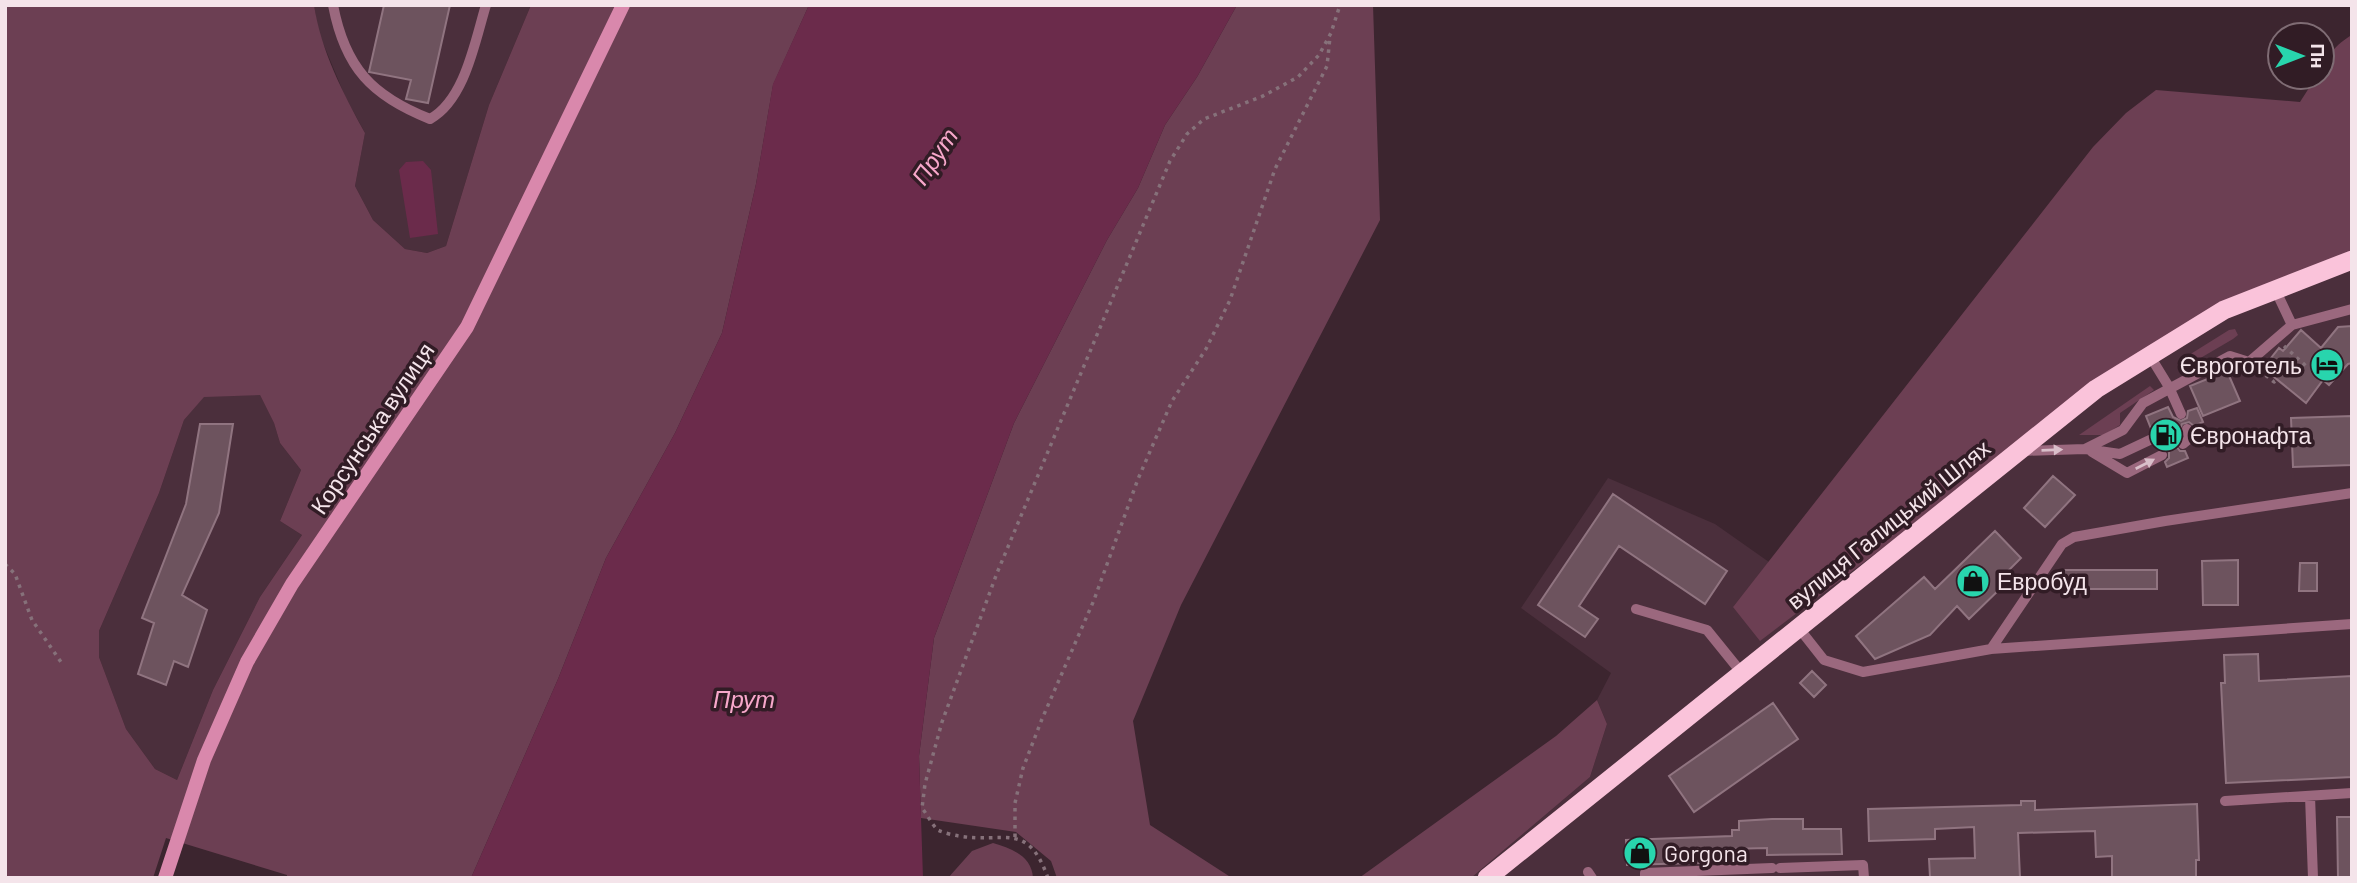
<svg xmlns="http://www.w3.org/2000/svg" width="2357" height="883" font-family="Barlow,sans-serif">
<style>
.built{fill:#4b2f3c}
.green{fill:#6c3f53;fill-rule:evenodd}
.water{fill:#6b2b4b}
.building{fill:#6d535e;stroke:#907480;stroke-width:2}
.lines{fill:none;stroke-linecap:round;stroke-linejoin:round}
.path{stroke:#86717a;stroke-width:3.5;stroke-dasharray:3.5 5;stroke-linecap:butt}
.service{stroke:#9b687e;stroke-width:10}
.secondary{stroke:#d988ac;stroke-width:14}
.trunk{stroke:#fac3da;stroke-width:19}
.oneway{fill:#d9bfca}
.labels{text-anchor:middle;dominant-baseline:central;stroke-width:7;stroke-linejoin:round;paint-order:stroke}
.poi-label{font-size:23px;fill:#f4e4ea;stroke:#311c25;text-anchor:start}
.street-label{font-size:23px;fill:#f4e4ea;stroke:#311c25}
.water-label{font-size:24px;font-style:italic;fill:#f7a7ca;stroke:#311c25}
</style>
<rect width="100%" height="100%" fill="#3c252f"/>
<path class="built" d="M314 5H531L489 105 446 246 427 253 405 249 373 220 355 186 365 133 345 96 318 31Z
M2352 258V878H1471L1590 777 1607 724 1597 700 1611 673 1521 608 1608 478 1715 524 1769 562 1733 607 2143 351Z
M260 395 274 423 280 443 301 470 280 521 302 535 260 597 213 690 177 780 155 769 126 729 99 657V631L159 493 184 420 204 396Z"/>
<path class="green" d="M5 5H314C321 51 343 93 365 133L355 186 373 220 405 249 427 253 446 246 489 105 531 5H809L773 85 756 184 722 333 675 433 606 558 558 679 471 878H287V875L166 838 153 878H5ZM260 395 274 423 280 443 301 470 280 521 302 535 260 597 213 690 177 780 155 769 126 729 99 657V631L159 493 184 420 204 397Z
M1237 5H1373L1380 220 1181 605 1133 721 1150 825 1232 878H1057L1051 861 1016 832 921 818 919 756 934 638 1014 423 1107 240 1138 188 1165 125 1197 77Z
M2352 35V258L2143 351 1760 641 1733 607 2093 147 2126 113 2156 90 2300 102 2316 77H2322C2322 60 2337 43 2352 35Z
M2235 329 2238 335 2233 339 2180 370 2177 365 2181 360 2229 330Z
M2150 386 2154 390 2120 413V425L2104 435H2079Z
M1597 700 1607 724 1590 777 1471 878H1359L1556 736Z
M993 843C1011 848 1032 856 1033 878H948L972 851Z"/>
<path class="water" d="M809 5H1237L1197 77 1165 125 1138 188 1107 240 1014 423 934 638 919 756 923 878H471L558 679 606 558 675 433 722 333 756 184 773 84Z
M423 161 431 170 438 234 410 238 399 170 406 162Z"/>
<path class="building" d="M384 5H450L428 103 406 99 411 80 369 72Z
M2352 326V363L2348 364 2329 385 2323 380 2306 403 2263 368 2279 348 2283 351 2301 330 2321 348 2338 327Z
M2227 371 2240 401 2203 416 2190 386Z
M2168 407 2173 417 2181 421 2187 418 2188 411 2197 408 2203 422 2194 426 2189 422 2182 424 2176 446 2180 451H2185L2188 458 2167 467 2165 462 2169 458V452L2165 448H2159L2157 445 2160 442 2161 435 2158 432 2152 431 2146 416Z
M2352 416V465L2293 467 2291 418Z
M200 424H233L219 513 182 595 207 610 188 667 174 661 166 685 138 674 154 623 142 618 186 504Z
M2053 476 2075 495 2045 527 2024 508Z
M1613 494 1727 571 1705 604 1619 546 1579 606 1598 619 1585 637 1538 605Z
M1995 531 2021 558 2001 578 2006 583 1969 619 1957 606 1930 635 1875 659 1856 636 1924 577 1935 589Z
M2238 560V605H2203L2202 561Z
M2300 563H2317V591H2299Z
M2065 570H2157V589H2065Z
M2258 654 2259 681 2352 676V777L2226 783 2221 683H2225L2224 655Z
M1812 671 1826 685 1814 697 1800 683Z
M1773 703 1798 739 1694 812 1669 776Z
M2021 801H2035V810L2197 804 2199 860H2196V878H2112V856L2096 857 2095 831 2018 833 2020 878 1930 877 1929 859 1975 858 1974 827 1935 829V839L1869 841 1868 809 2021 805Z
M2337 817H2352V878H2338Z
M1772 819H1803V829H1841L1842 854 1767 855V848L1728 849 1729 862 1627 865 1626 840 1732 836V830H1739V821Z"/>
<g class="lines">
<path class="path" d="M2284 346 2306 366
M2259 370 2274 382 2277 380
M5 564 15 574 32 620 63 665
M1015 837V803L1023 768 1042 719 1094 600 1138 479 1172 401 1206 349 1230 300 1275 169 1327 66 1330 37
M1048 878C1027 820 1005 844 959 836 953 835 944 833 938 830 932 825 927 814 922 808L925 784 942 722 997 573 1170 161 1187 134 1204 119 1263 96 1298 77 1319 55 1331 33 1340 5"/>
<path class="service" d="M333 5C345 68 372 96 430 119 465 100 475 41 486 5
M2275 289 2292 325
M2150 356 2169 387 2181 414
M2183 444 2189 439 2187 429
M2085 449 2123 430 2143 403 2230 356 2249 362 2292 325 2352 309
M2022 451 2085 449 2120 454 2154 438
M2092 452 2127 473 2162 455
M1636 609 1707 630 1741 672
M1798 627 1824 660 1863 672 1991 649 2352 624
M1991 649 2062 544 2074 537 2165 521 2352 493
M2310 796 2313 878
M2225 801 2352 793
M1780 868 1863 865 1864 878
M1588 872 1592 878
M1645 878V873L1772 868"/>
<path class="secondary" d="M165 878 204 760 247 662 292 584 467 327 623 5"/>
<path class="trunk" d="M1487 878 2096 389 2224 310 2352 260"/>
</g>
<defs><path id="oneway-solid" d="M-6-.8H1V-3.2L6.5 0L1 3.2V.8H-6Z" transform="scale(1.75)"/></defs>
<g class="oneway">
<use href="#oneway-solid" transform="translate(2052 450) rotate(-2)"/>
<use href="#oneway-solid" transform="translate(2145 464) rotate(-27)"/>
</g>
<defs>
<symbol id="hotel-disc" viewBox="-11 -11 22 22"><circle r="9.5" fill="#28d5ad" stroke="#311c25"/><path d="M-6-4.5h1.5V1H6V5H4.5V3h-9V5H-6ZM-4 0a1.8 1.8 0 1 1 3.6 0ZM.5 0V-2.5h3Q6-2.5 6 0Z" fill="#111"/></symbol>
<symbol id="fuel-disc" viewBox="-11 -11 22 22"><circle r="9.5" fill="#28d5ad" stroke="#311c25"/><path d="M-5.5-6h7V0h2V4h1.3V-2.5L3-4.5l.8-.8L6-3V5H2.5V1h-1V6h-7ZM-4.2-4.7v3.2H.2V-4.7Z" fill="#111"/></symbol>
<symbol id="shop-disc" viewBox="-11 -11 22 22"><circle r="9.5" fill="#28d5ad" stroke="#311c25"/><path d="M-5-2.5h2.3a2.7 3.5 0 0 1 5.4 0H5L5.5 6h-11ZM-1.5-2.5h3a1.5 2.3 0 0 0-3 0Z" fill="#111"/></symbol>
</defs>
<g fill-rule="evenodd">
<use href="#hotel-disc" x="2308" y="346" width="38" height="38"/>
<use href="#fuel-disc" x="2147" y="416" width="38" height="38"/>
<use href="#shop-disc" x="1954" y="562" width="38" height="38"/>
<use href="#shop-disc" x="1621" y="834" width="38" height="38"/>
</g>
<g class="labels">
<g class="poi-label">
<text x="2302" y="365" text-anchor="end">Євроготель</text>
<text x="2190" y="435">Євронафта</text>
<text x="1997" y="581">Евробуд</text>
<text x="1664" y="853">Gorgona</text>
</g>
<g class="street-label">
<text transform="translate(372 428) rotate(-56)">Корсунська вулиця</text>
<text transform="translate(1888 524) rotate(-39)">вулиця Галицький Шлях</text>
</g>
<g class="water-label">
<text transform="translate(934 156) rotate(-56)">Прут</text>
<text x="744" y="698">Прут</text>
</g>
</g>
<rect width="2357" height="883" fill="none" stroke="#f4e4ea" stroke-width="14"/>
<g transform="translate(2301 56) rotate(90)"><circle r="33" fill="#311c25" stroke="#7f6c74" stroke-width="2"/>
<path d="M0-5L12 26L0 18L-12 26Z" fill="#28d5ad"/>
<text y="-10" font-size="19" font-weight="bold" text-anchor="middle" fill="#f4e4ea">Пн</text>
</g>
</svg>
